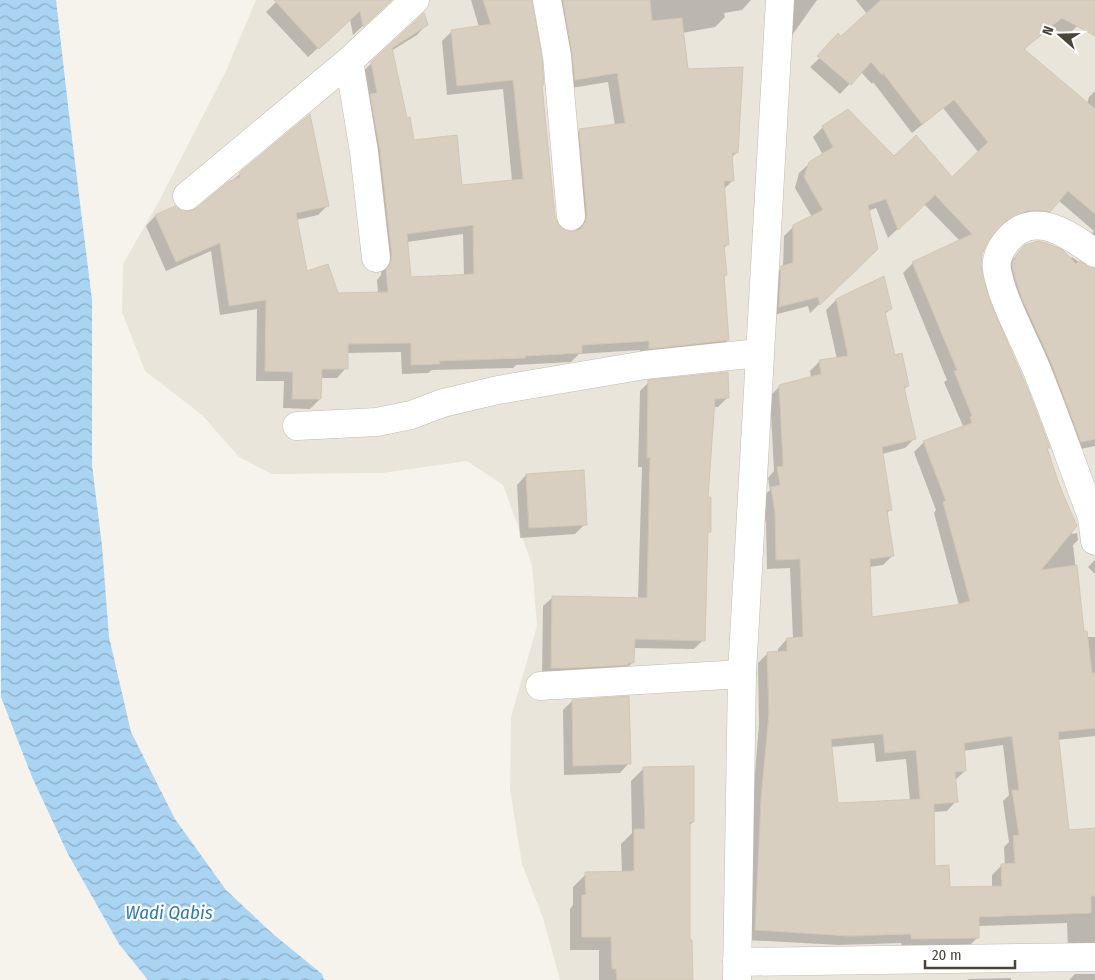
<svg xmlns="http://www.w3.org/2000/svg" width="1095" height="980" font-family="'Fira Sans Condensed',sans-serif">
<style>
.residential{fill:#eae5da}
.water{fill:url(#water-waves)}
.shadow{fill:#0003;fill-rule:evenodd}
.building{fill:#d8cfc1;stroke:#d3c7b4;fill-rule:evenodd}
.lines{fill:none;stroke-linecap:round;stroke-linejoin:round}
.minor-casing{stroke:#c2bbae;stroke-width:29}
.tertiary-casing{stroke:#c2bbae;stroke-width:29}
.minor{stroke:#fff;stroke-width:28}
.tertiary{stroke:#fff;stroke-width:28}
.labels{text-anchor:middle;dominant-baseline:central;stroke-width:4.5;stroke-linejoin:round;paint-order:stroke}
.water-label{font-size:19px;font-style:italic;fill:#2e7ab2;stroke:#fff}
</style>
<defs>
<pattern id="water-waves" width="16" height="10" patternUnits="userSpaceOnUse" patternTransform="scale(1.25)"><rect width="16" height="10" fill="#a9d4f2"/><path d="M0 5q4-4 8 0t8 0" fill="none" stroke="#8caec5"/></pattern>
</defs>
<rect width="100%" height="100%" fill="#f6f3ec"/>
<path class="residential" d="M256 0H1095V980H560L543 918 522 864 510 790 511 717 537 626 532 565 503 485 467 461 382 473 272 474 239 457 202 415 145 371 122 312 123 264 158 203 226 71Z"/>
<path class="water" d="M0 0H56L69 114 92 300V465L102 546 109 637 131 732 175 819 226 890 273 934 322 974 324 980H148L119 944 68 854 32 777 1 697Z"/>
<path class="shadow" d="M278 0H391L353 35 350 19 308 57 266 12Z
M471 0H531L554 218 557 225 563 231 573 233 576 232 577 226 570 140 580 130 615 126 608 82 565 89 549 0H751L742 10 724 13 725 17 715 27 682 33 687 70 737 152 731 158 733 180 723 190 728 244 723 249 726 275 723 278 728 340 718 350 640 358V350L579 354 571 362 516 365 513 368 432 370 428 373 402 374 401 352 347 353 346 368 337 378H321L320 399 310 409 283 408 284 381H256L257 309 220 315 211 251 166 271 146 226 155 216 182 212 190 213 198 209 240 174 327 206 318 215 296 220 306 273 337 294 378 293 377 280 381 275 382 267 361 73 423 16 426 25 417 35 391 51 406 119 413 141 461 186 512 181 503 89 447 95 442 41 452 31 479 27ZM463 234 464 276 409 278 407 242Z
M788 0H817L793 34 785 42Z
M856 0H1095V28L1077 26 1067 36 1051 27 1023 50 1087 104 1089 97 1095 91V251L1084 243 1094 231 1058 200 1039 221H1015L996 229 988 239 982 250 980 261 988 300 1048 448 1046 450 1069 509 1072 534 1077 533 1078 540 1073 545 1083 633 1086 637H1095V736L1057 740 1068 832 1095 830V955L1068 951 1067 923 978 926V937L968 947 902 948 901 943 839 945 746 940 752 810 759 724 758 663 768 653H778V649L787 639H793L790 568 767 569 766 524 762 498 770 490 768 478 774 471 770 396 780 386 811 378 810 371 820 361 837 359 826 310 836 300 891 308 884 315 894 357 908 385 904 390 915 438 905 448 882 454 891 509 886 514 893 555 883 565 869 567 871 618 959 605 934 513 936 510 914 452 924 442 963 426 944 382 947 380 903 273 913 263 960 241 924 204 888 238 876 208 868 211 867 259 810 313 808 306 770 316 771 277 783 267 784 236 794 226 812 217 795 188 799 173 810 163 823 155 813 137 823 127 894 158 952 179 979 153 943 108 912 133 873 82 872 84 861 72 840 94 810 67 867 14ZM874 743 876 762 906 759 910 801 837 804 831 747ZM1003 745 1009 795 1003 801 1009 842 1004 847 1005 865H1002L992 875V888L949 889 934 867 933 812 947 811 956 801 954 781 965 771 963 751Z
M1026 246 1070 259 1072 257 1086 267 1095 270V446L1071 451 1007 265Z
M649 382 727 398 718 407H714L707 498 709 531 706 534 703 640 694 649 633 648V662L623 672 542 676 543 606 553 597 638 599 642 467H638L640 391Z
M526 475 585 524 575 534 520 538 517 485Z
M1095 560V574L1088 567Z
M572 701 629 763 620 773 564 775 563 710Z
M644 768 693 822 689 826V941L692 980H599V950H570V909L573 905V887L586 874 622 872 621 844 632 833 631 781Z
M1075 974H1095V980H1069Z
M1011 978V980H967L969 979Z"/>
<path class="building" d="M274 0H392L363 27 360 11 319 49Z
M483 0H532L542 58 544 85H542L555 217 559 225 565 230 572 232 580 229 585 223 587 215 579 129 625 123 617 73 575 80 572 53 563 0H650L652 21 682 18 688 69 743 67 738 153H732L734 181H724L729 245H724L727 275 724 276 729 340 649 349V341L582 345V353L525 356V358L439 361 440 364 411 365V343L348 344V369H322L321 399H292L293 372 265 371 266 300 229 306 220 243 176 262 155 215 175 206 182 211H190L197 208 228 182 240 177 239 173 310 114 329 206 296 213 307 271 328 264 338 293 388 292 386 269 390 264 392 256 380 150 370 94 377 93 371 62 424 13 428 25 392 48 407 118 410 117 414 140 457 135 462 185 523 179 513 80 457 86 451 30 491 24ZM473 225 474 274 411 277 407 234Z
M881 0H1095V36L1062 18 1024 49 1095 109V214L1068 191 1050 212 1038 210 1026 211 1006 221 988 241 982 254 981 265 989 299 1029 392 1050 448H1047L1060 487 1077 526 1041 570 1077 565 1084 631H1087L1092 673H1095V728L1058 732 1069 830 1095 828V896H1091V913L979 917V938L911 939V934L849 936 755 930 761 799 769 713 767 652 787 651V638L803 637 800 559 776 560 775 513 771 487 780 485 777 467 783 466V461L779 385 821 374 819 360 848 356 836 299 884 276 892 309 885 312 895 355 902 353 909 386 904 387 916 439 882 447 892 510 887 511 894 556 870 559 872 617 956 605 970 601 943 502 946 501 923 441 972 423 970 417 972 416 954 371 957 370 912 262 972 234 935 195 898 230 886 199 868 205 878 249 820 305 818 297 779 307 781 266 793 263V225L823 210 804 177 809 162 833 147 822 126 848 109 894 156 916 135 952 177 988 142 954 100 922 124 883 73 882 75 871 62 851 85 817 56 838 33 841 36ZM883 734 885 753 916 750 920 799 838 803 831 739ZM1012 736 1019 790H1012L1019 835 1013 836 1015 863 1001 864 1002 886 950 887 949 865 935 866 934 804 958 802 955 772 966 771 964 743Z
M1038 241 1046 243 1063 250 1076 264 1079 261 1095 269V439L1081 442 1051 362 1023 301 1015 278 1012 264 1017 254 1025 245Z
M728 372 729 398 715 399 708 497H711V532H708L705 641 635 639 634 663H628V665L571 668H551L552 596 647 598 650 458H647L648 380Z
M584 470 587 525 529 528 526 474Z
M629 696 631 764 573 766 572 700Z
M694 766V822H690V940H692L693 980H617L616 969H612L611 937H582V895H586L585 872 634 871V829H645L643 767Z"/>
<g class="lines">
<defs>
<path id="minor" d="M547 0 557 56 571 216
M349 61 364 152 376 258
M187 196 349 61 415 0
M1095 253C1068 234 1033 208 1006 242 1000 250 995 259 997 270 1002 300 1024 339 1036 368 1056 417 1073 467 1092 517L1095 541
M297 426 377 422 411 415 443 403 498 390 645 365 759 353
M540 686 742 674
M737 962 1095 957"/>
<path id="tertiary" d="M737 980 742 674 780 0"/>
</defs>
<use href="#minor" class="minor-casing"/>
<use href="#tertiary" class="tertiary-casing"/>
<use href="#minor" class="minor"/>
<use href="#tertiary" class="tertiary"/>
</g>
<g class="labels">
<g class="water-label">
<text x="169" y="912">Wadi Qabis</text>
</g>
</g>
<g transform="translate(1060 35) rotate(290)" stroke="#ffffff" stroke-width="4" paint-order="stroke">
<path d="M0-4L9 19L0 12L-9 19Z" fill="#4b4439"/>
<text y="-8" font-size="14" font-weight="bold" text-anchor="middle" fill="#4b4439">N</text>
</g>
<path d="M925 960v8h90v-8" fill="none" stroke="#4b4439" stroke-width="2.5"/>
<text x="932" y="960" font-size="15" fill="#4b4439" stroke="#ffffff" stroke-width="4" paint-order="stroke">20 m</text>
</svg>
